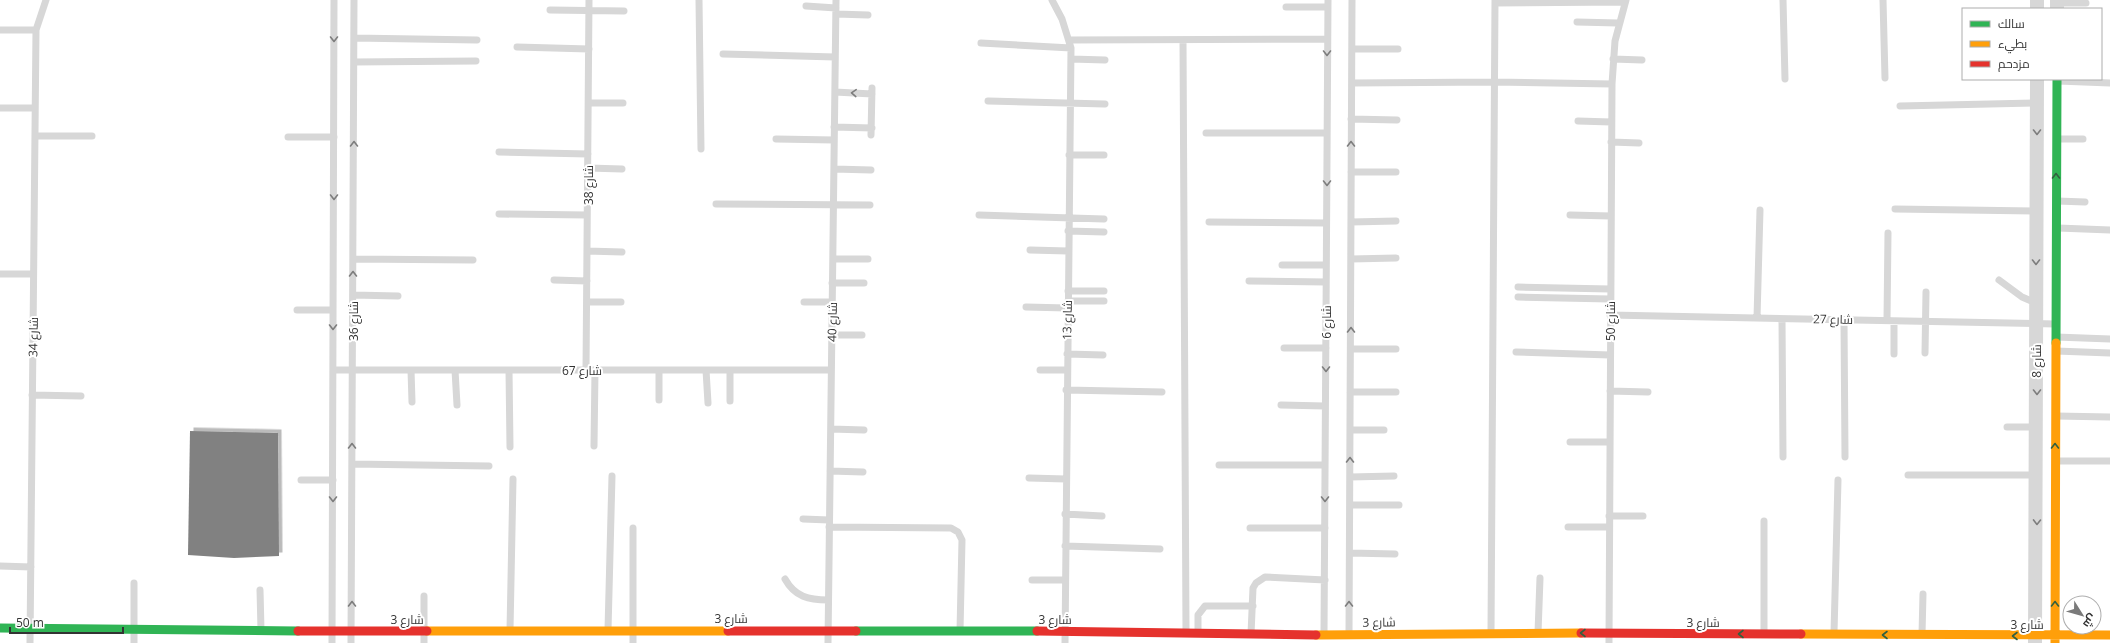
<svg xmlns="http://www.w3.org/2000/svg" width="2110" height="643" font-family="'Open Sans',Cairo,sans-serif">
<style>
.building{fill:#818181;filter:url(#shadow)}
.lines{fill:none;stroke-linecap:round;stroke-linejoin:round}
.lane{stroke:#d7d7d7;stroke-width:7}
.street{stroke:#d7d7d7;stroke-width:14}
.fast{stroke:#30b455;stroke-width:9}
.slow{stroke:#ff9f0a;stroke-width:9}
.jam{stroke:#e5322d;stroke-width:9}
.oneway{stroke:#7d7d7d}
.oneway2{stroke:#32603f}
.labels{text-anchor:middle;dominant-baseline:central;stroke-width:4;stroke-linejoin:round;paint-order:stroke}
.street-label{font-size:12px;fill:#333;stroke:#fff}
</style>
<defs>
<filter id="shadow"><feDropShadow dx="3.5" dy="-3.5" stdDeviation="0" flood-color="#0004"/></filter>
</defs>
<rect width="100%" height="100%" fill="#fff"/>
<path class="building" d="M190 431 278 433 279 556 234 558 188 555Z"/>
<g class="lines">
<path class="lane" d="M699 0 701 149
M1052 0 1062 19 1071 48 1065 643
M1783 0 1785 79
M1883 0 1885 78
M1495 3 1625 2
M2057 3H2086
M806 6 836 8
M1286 7H1328
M550 10 624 11
M836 14 868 15
M1577 22 1618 23
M0 30H36
M354 38 477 40
M1069 40 1327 39
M1183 40 1186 632
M981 43 1071 48
M517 47 589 49
M1352 49H1398
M723 54 835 57
M1071 59 1105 60
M1613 59 1642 60
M354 62 476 61
M2058 81 2110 83
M1352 83 1493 82 1612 84
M835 92 872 94
M988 101 1105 104
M589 103H623
M1900 106 2037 103
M0 108H35
M1351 119 1397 120
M1578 121 1611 122
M834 127 872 128
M1206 133H1327
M871 135 872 88
M35 136H92
M288 137H334
M776 139 834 140
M2057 139H2083
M1611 142 1639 143
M499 152 588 154
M1069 155H1104
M588 168 622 169
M834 169 871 170
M1351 172H1396
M2057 201 2085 202
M716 204 870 205
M1895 209 2037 211
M499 214 587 215
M979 215 1104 219
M1570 215 1611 216
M1209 222 1326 223
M1351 222 1396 221
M2058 228 2110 230
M1068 231 1104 232
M1030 250 1068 251
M587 251 622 252
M353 259 473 260
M833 259H868
M1351 259 1396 258
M1282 265H1326
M0 274H33
M554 280 587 281
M1999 280 2022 297 2036 303
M1249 281 1326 282
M832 283H864
M1518 287 1610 289
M1068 291H1104
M353 295 398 296
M1518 297 1610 299
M1068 301H1104
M587 302H621
M804 302H832
M1026 307 1067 308
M297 310H333
M1610 315 2056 324
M1757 318 1760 210
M1782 319 1783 457
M1844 320 1845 457
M1887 320 1888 233
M832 335H862
M2056 337 2110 339
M1284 348H1326
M1351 349H1396
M2056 351 2110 353
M1516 352 1610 355
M1925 353 1926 292
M1067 354 1103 355
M1894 354V321
M333 370H831
M411 370 412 402
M455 370 457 405
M509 370 510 447
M586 370 589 0
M659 370V400
M706 370 708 403
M730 370V401
M1040 370H1067
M1066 390 1162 392
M1610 391 1648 392
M1350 392H1396
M32 395 81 396
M1281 405 1325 406
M2056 416 2110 417
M2007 427H2037
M831 429 864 430
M1350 430H1384
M1570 442H1610
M594 446 595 370
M2056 461H2110
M352 464 489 466
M1219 465H1325
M830 471 863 472
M1908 475H2037
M1350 477 1394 476
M1029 478 1066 479
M301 480H333
M1350 505H1399
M1065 514 1102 516
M1609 516H1643
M803 519 829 520
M1764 521V633
M829 527 951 528 958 532 962 540 960 631
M1568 527H1609
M1250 528H1325
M1065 546 1160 549
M1350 553 1395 554
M0 566 31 567
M785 579C795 597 809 600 828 600
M1032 580H1065
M134 583V643
M260 590 261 630
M510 630 513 479
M608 630 612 476
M1198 633V615L1205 606H1253
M1491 633 1495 0
M1538 633 1540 578
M1834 633 1838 480
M1251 634 1253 588 1256 583 1265 577 1325 580
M1324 634 1328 0
M1922 634 1923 594
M1349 635 1352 0
M30 643 36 30 46 0
M332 643 334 0
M351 643 354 0
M424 643V596
M633 643V528
M828 643 836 0
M1609 643 1612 84 1615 41 1626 0"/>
<path class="street" d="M2037 9V0
M2057 9V0
M2035 643 2037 79"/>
<path class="fast" d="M2056 343 2057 79
M0 628 298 631
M856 631H1037"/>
<path class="slow" d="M427 631H728
M1801 634 2110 635
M1316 635 1581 633
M2055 643 2056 343"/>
<path class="jam" d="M298 631H427
M728 631H856
M1037 631 1316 635
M1581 633 1801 634"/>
</g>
<defs><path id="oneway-chevron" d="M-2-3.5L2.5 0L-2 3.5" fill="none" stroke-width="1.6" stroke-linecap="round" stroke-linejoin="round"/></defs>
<g class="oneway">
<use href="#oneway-chevron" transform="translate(334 39) rotate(90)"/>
<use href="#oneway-chevron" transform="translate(1327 53) rotate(90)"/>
<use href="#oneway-chevron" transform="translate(854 93) rotate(-177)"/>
<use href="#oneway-chevron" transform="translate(2037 132) rotate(90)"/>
<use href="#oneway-chevron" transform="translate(354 144) rotate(-90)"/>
<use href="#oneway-chevron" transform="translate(1351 144) rotate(-90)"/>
<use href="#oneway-chevron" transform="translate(1327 183) rotate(90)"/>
<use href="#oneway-chevron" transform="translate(334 197) rotate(90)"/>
<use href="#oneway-chevron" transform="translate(2036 262) rotate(90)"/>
<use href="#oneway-chevron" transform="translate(353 274) rotate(-90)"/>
<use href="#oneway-chevron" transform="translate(333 327) rotate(90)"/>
<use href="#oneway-chevron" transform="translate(1351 330) rotate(-90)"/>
<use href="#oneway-chevron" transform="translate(1326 369) rotate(90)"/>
<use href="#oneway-chevron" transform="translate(2037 392) rotate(90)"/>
<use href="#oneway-chevron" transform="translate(352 446) rotate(-90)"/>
<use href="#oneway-chevron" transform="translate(1350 460) rotate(-90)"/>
<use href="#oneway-chevron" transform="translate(333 499) rotate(90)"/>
<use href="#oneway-chevron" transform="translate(1325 499) rotate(90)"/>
<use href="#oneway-chevron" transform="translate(2037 522) rotate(91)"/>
<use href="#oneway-chevron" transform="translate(352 604) rotate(-90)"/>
<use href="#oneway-chevron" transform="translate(1349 604) rotate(-90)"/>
</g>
<g class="oneway2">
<use href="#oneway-chevron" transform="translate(2056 176) rotate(-90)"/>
<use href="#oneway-chevron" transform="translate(2055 446) rotate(-90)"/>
<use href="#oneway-chevron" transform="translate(2055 604) rotate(-90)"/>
<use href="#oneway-chevron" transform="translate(1583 633) rotate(-180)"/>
<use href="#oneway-chevron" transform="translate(1741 634) rotate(-180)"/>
<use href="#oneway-chevron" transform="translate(1885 635) rotate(-180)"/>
<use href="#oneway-chevron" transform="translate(2015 636) rotate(-180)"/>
</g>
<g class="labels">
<g class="street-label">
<text transform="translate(588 185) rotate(-90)">شارع 38</text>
<text transform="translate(1833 319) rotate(1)">شارع 27</text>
<text transform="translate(1067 320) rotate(-89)">شارع 13</text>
<text transform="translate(353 321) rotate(-90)">شارع 36</text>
<text transform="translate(1610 321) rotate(-90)">شارع 50</text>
<text transform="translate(832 322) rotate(-89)">شارع 40</text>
<text transform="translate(1326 322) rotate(-90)">شارع 6</text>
<text transform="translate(33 337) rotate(-89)">شارع 34</text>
<text transform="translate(2036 361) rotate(-90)">شارع 8</text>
<text x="582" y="370">شارع 67</text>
<text x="731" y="618">شارع 3</text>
<text x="407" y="619">شارع 3</text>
<text x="1055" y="619">شارع 3</text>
<text transform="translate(1379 622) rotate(-1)">شارع 3</text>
<text x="1703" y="622">شارع 3</text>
<text x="2027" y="624">شارع 3</text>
</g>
</g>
<rect x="1962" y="8" width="140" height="72" fill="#ffffff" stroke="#adadad"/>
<rect x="1970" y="21" width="20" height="6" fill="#30b455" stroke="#adadad"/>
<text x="1998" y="28" font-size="12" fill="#333333">سالك</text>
<rect x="1970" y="41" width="20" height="6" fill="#ff9f0a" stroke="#adadad"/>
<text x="1998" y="48" font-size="12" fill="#333333">بطيء</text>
<rect x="1970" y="61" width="20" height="6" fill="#e5322d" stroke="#adadad"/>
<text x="1998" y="68" font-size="12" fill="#333333">مزدحم</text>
<g transform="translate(2082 615) rotate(127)"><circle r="19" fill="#ffffff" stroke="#adadad"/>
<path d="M0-3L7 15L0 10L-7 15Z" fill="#7a7a7a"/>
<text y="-6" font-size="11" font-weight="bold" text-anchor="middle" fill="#333333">ش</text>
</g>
<path d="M10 627v6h113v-6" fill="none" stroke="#333333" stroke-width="2"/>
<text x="16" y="627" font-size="12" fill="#333333" stroke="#ffffff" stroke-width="3" paint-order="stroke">50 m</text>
</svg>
